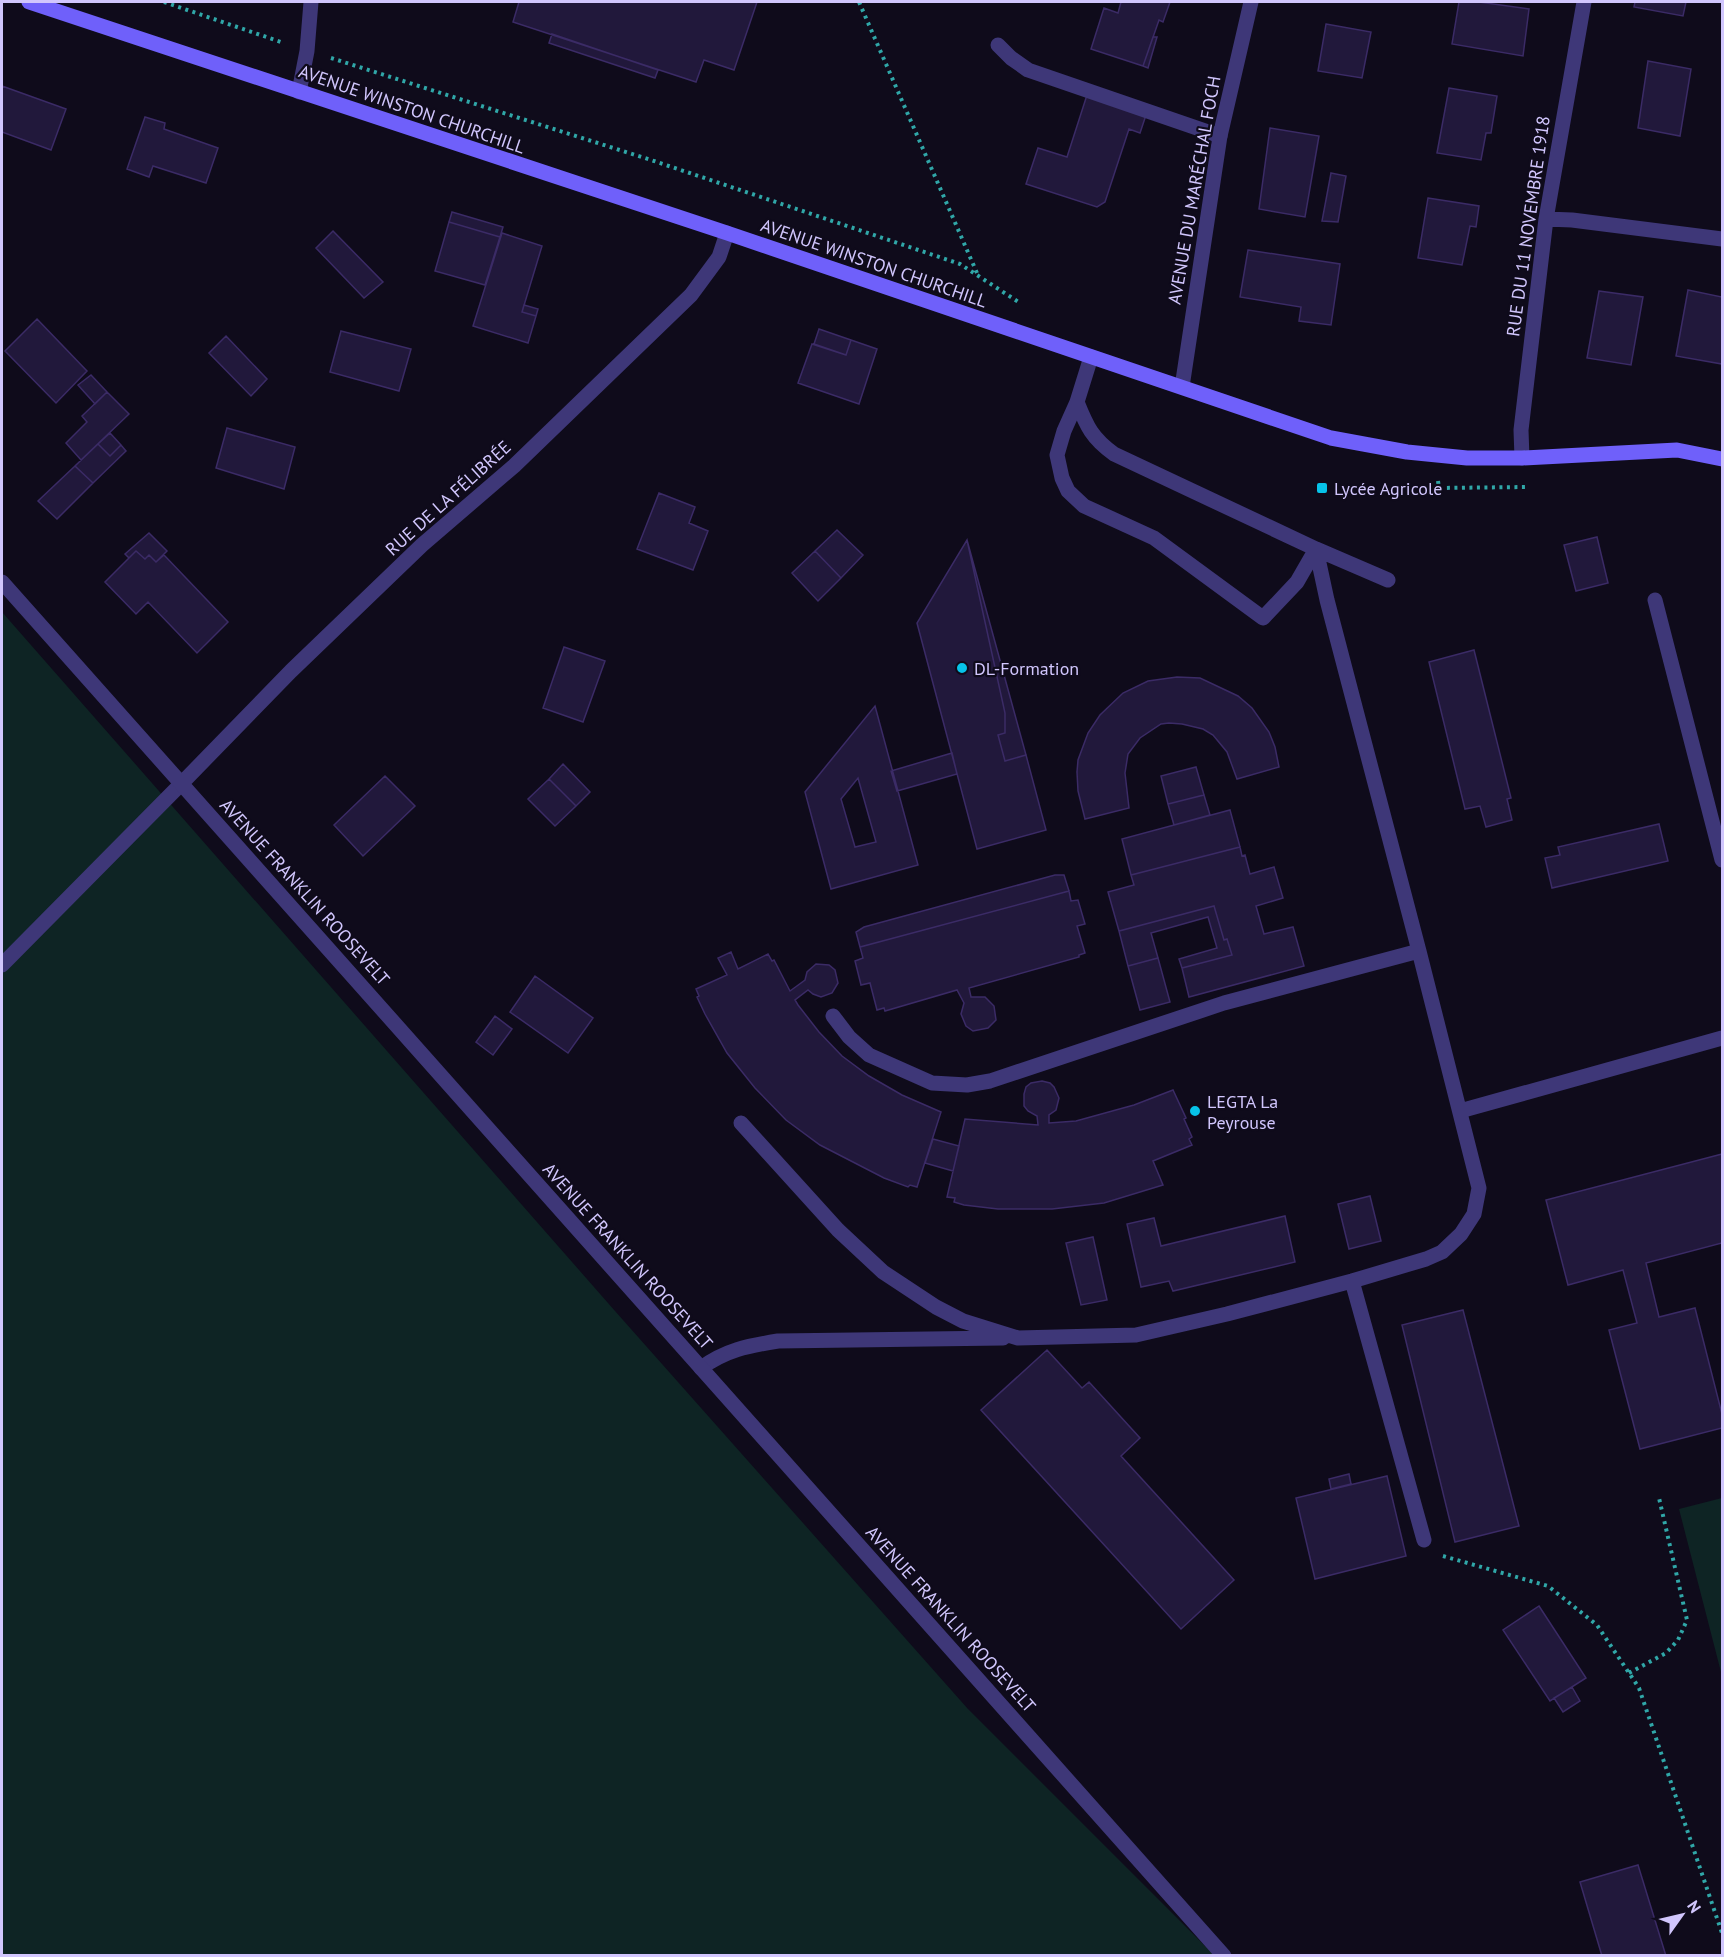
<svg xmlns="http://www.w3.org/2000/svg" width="1724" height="1957" font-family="'PT Sans',sans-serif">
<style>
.green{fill:#0e2424}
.building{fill:#21183b;stroke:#3b2b66;stroke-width:1.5;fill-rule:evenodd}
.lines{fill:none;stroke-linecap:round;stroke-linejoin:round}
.path{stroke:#30a7a8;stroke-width:4;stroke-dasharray:3 4.5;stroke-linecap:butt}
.service{stroke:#3e3778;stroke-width:15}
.minor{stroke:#3e3778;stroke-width:15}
.secondary{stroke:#6f60fa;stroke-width:15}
.poi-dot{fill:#07c3e9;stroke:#0f0b1b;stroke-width:2}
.labels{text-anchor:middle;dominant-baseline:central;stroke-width:4.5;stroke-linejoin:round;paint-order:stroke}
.street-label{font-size:18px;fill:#d1c6fd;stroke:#0f0b1b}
.poi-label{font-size:18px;fill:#d1c6fd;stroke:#0f0b1b;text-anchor:start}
</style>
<rect width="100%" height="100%" fill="#0f0b1b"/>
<path class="green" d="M2 612 615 1311 968 1709 1214 1955H2Z
M1722 1498V1676L1679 1509Z"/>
<path class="building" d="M519 2H757L734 70 704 60 696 82 513 22Z
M1121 2H1170L1163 22 1159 20 1143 66 1091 49 1104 8 1118 13Z
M1459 2H1479L1529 9 1523 56 1452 44Z
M1635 2H1686L1683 16 1634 7Z
M1326 24 1371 32 1362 78 1318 71Z
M552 34 658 70 655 78 549 43Z
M1153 37H1157L1148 68 1143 66Z
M1648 61 1691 69 1680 136 1638 128Z
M2 86 66 109 51 150 2 132Z
M1449 88 1497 96 1491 133H1486L1481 160 1437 153Z
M1087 95 1146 115 1140 133 1129 129 1105 202 1097 207 1026 184 1038 148 1067 157Z
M145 117 165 123 164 129 218 148 206 183 153 166 149 177 127 169Z
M1270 128 1319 136 1305 217 1259 209Z
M1331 173 1346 176 1338 222 1322 221Z
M1428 198 1479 206 1476 227 1470 226 1462 265 1418 258Z
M452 212 503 227 500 237 449 222Z
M449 222 500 237 485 285 435 271Z
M333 231 383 282 364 298 316 248Z
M502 233 542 246 522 312 536 316 528 343 473 326Z
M1248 250 1340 264 1331 325 1299 321 1301 307 1240 297Z
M1688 290 1722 297V364L1676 356Z
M1599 291 1643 297 1631 365 1587 358Z
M524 305 538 309 536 316 522 312Z
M37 319 87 371 56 403 5 351Z
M819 329 851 340 846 355 814 344Z
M341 331 411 349 399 391 330 372Z
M226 336 267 379 251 396 209 353Z
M851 340 877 349 859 404 798 383 812 344 846 355Z
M91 375 107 392 95 404 78 385Z
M107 392 129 414 81 460 66 443 87 422 82 416Z
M227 428 295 447 284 489 216 468Z
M110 433 121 445 110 456 98 444Z
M98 444 110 456 121 445 126 451 93 483 75 466Z
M75 466 93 483 57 519 38 501Z
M659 493 695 507 689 523 708 531 693 570 637 549Z
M837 530 863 555 841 578 815 551Z
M149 533 167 551 156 562 149 555 145 559 136 551 129 558 125 554Z
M1597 537 1608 583 1576 591 1564 545Z
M967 540 1005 713V733L998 735 1005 761 1026 755 1046 830 977 849 917 623Z
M967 540 1026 755 1005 761 998 735 1005 733V713Z
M136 551 145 559 149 555 156 562 164 555 228 622 197 653 148 602 136 614 105 582Z
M815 551 841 578 818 601 792 573Z
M564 647 605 661 583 722 543 708Z
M1474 650 1511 798 1507 799 1512 820 1486 827 1480 806 1465 809 1429 662Z
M1177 677 1200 678 1238 696 1252 708 1269 732 1275 747 1279 767 1237 779 1227 752 1213 735 1203 729 1182 724 1169 723 1161 724 1140 738 1128 754 1125 773 1129 808 1085 819 1078 791 1077 772 1078 760 1088 733 1100 715 1123 693 1148 681Z
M875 706 918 865 831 889 805 792ZM858 778 876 842 855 847 841 799Z
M952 753 957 774 897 791 891 771Z
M563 764 590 792 576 806 549 779Z
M1196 767 1204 795 1168 804 1161 776Z
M385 776 415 806 363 856 334 825Z
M549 779 576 806 555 826 528 799Z
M1204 795 1210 815 1174 825 1168 804Z
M1230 810 1240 847 1131 875 1122 839Z
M1659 824 1668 861 1552 888 1545 858 1560 855 1558 847Z
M1240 847 1242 856 1245 855 1250 874 1274 867 1283 898 1256 906 1264 934 1293 927 1304 966 1189 997 1182 968 1232 955 1227 939 1224 940 1214 906 1119 931 1108 892 1134 885 1131 875Z
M1055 875H1064L1069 891 860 947 856 932 864 927Z
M1069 891 1071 901 1078 900 1085 924 1077 926 1085 953 1079 955V957L969 988 971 997H985L994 1006 996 1020 988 1028 973 1031 966 1026 961 1014 964 1003 957 990 885 1011 884 1008 877 1010 870 983 861 985 855 961 863 958 860 947Z
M1214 906 1224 940 1227 939 1232 955 1182 968 1179 959 1217 948 1208 917 1151 933 1158 958 1128 966 1119 931Z
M731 952 738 969 768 954 772 961 774 960 790 991 805 980 807 972 816 964 829 965 835 970 838 983 832 993 821 997 813 994 808 990 795 1000 798 1005 819 1032 842 1056 869 1076 902 1095 941 1112 917 1187 910 1185 908 1187 884 1178 820 1145 786 1120 755 1088 727 1053 705 1014 697 997 699 996 696 989 727 975 718 958Z
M1158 958 1170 1002 1140 1010 1128 966Z
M535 976 593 1018 568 1053 510 1012Z
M495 1016 512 1029 493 1055 476 1042Z
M1042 1081 1050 1083 1054 1087 1059 1098 1056 1110 1049 1115V1123L1076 1121 1134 1105 1173 1090 1186 1118 1184 1119 1192 1137 1189 1139 1192 1145 1153 1161 1163 1185 1104 1203 1052 1209H998L964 1205 954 1202 955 1198 947 1197 965 1119 1038 1125 1037 1116 1028 1111 1024 1106V1094L1026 1087 1031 1083Z
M933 1139 959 1146 953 1171 925 1163Z
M1722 1154V1243L1646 1263 1659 1317 1695 1308 1722 1414V1428L1640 1449 1609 1330 1637 1323 1623 1270 1568 1285 1546 1200Z
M1370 1196 1381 1241 1349 1249 1338 1204Z
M1285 1216 1295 1262 1173 1291 1169 1281 1141 1287 1127 1224 1154 1218 1161 1246Z
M1093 1237 1107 1300 1081 1305 1066 1243Z
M1463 1310 1519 1526 1455 1542 1402 1325Z
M1047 1350 1082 1388 1089 1382 1140 1438 1121 1456 1234 1580 1181 1629 981 1410Z
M1349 1474 1351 1484 1331 1489 1329 1479Z
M1387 1476 1406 1556 1315 1579 1296 1498Z
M1539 1606 1586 1678 1550 1701 1503 1630Z
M1572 1687 1580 1701 1563 1712 1554 1698Z
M1638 1865 1666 1956H1602L1580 1882Z"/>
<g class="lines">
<path class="path" d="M164 2 281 42
M859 2 977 273
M331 58 651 160 960 264 1020 303
M1438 481 1439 488 1526 487
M1443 1556 1548 1586 1597 1625 1639 1688 1722 1933
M1629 1673 1666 1653 1678 1640 1687 1620 1659 1498"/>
<path class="service" d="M998 45 1011 58 1028 70 1220 136
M1091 357 1077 402 1064 431 1057 455 1062 478 1068 491 1084 506 1154 538 1263 618 1297 582 1316 549
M1077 402C1087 427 1092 438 1114 454L1316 549 1388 580
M1655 600 1722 860
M2 965 182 783
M833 1016 849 1037 869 1055 932 1083 967 1085 990 1081 1224 1003 1419 951
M1460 1111 1722 1038
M741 1123 838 1230 883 1272 936 1307 963 1321 1018 1338 1136 1335 1227 1314 1352 1281 1426 1259 1442 1252 1461 1234 1474 1214 1479 1188 1419 951 1327 600 1316 549
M1352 1281 1424 1540
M701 1368C726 1350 747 1346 778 1341L1003 1338"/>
<path class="minor" d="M299 92 307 51 311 2
M1546 219 1572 220 1722 239
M1182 387 1220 136 1251 2
M1522 458 1521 430 1546 219 1584 2
M2 582 1224 1956
M182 783 291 671 422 545 514 466 691 295 719 257 727 233"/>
<path class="secondary" d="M29 2 727 233 1331 438 1407 452 1467 458H1522L1677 450 1722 459"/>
</g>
<g class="poi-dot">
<rect x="1316" y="482" width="12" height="12" rx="3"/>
<circle cx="962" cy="668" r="6"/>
<circle cx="1195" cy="1111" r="6"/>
</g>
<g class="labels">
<g class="street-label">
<text transform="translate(412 109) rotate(19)">AVENUE WINSTON CHURCHILL</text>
<text transform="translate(1194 190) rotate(-80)">AVENUE DU MARÉCHAL FOCH</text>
<text transform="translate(1528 226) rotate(-82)">RUE DU 11 NOVEMBRE 1918</text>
<text transform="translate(874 263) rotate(19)">AVENUE WINSTON CHURCHILL</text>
<text transform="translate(448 498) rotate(-42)">RUE DE LA FÉLIBRÉE</text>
<text transform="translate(305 892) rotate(48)">AVENUE FRANKLIN ROOSEVELT</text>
<text transform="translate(628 1256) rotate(48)">AVENUE FRANKLIN ROOSEVELT</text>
<text transform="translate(951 1619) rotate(48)">AVENUE FRANKLIN ROOSEVELT</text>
</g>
<g class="poi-label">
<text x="1334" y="488">Lycée Agricole</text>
<text x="974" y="668">DL-Formation</text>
<text x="1207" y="1101">LEGTA La<tspan x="1207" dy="21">Peyrouse</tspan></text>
</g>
</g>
<rect width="1724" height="1957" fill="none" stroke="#d1c6fd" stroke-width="6"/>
<g transform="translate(1682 1915) rotate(56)" stroke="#0f0b1b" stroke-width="4.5" paint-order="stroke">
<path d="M0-4.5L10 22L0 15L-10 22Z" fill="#d1c6fd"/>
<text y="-9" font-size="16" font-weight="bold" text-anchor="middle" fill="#d1c6fd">N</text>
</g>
</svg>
